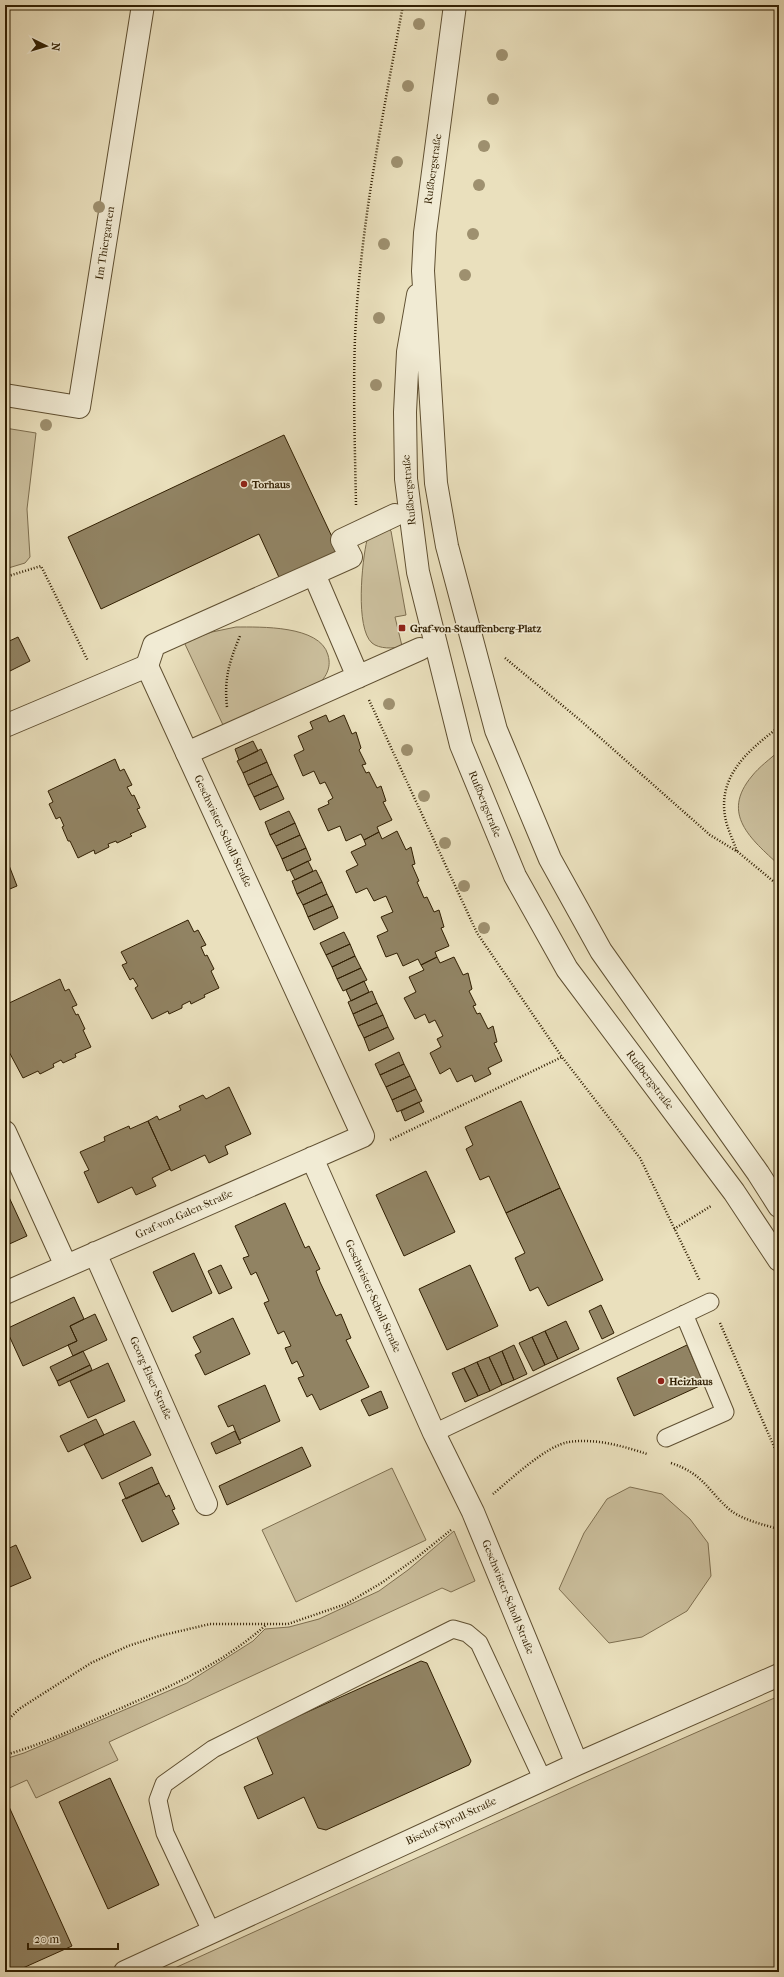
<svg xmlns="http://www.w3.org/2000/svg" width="784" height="1977" font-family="'IM FELL French Canon',serif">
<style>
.green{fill:#cbbf9d;stroke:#7e6f50}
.building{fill:#918363;stroke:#311f02}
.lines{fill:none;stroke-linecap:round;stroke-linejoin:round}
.service-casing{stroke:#5f4f31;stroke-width:19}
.pedestrian-casing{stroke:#5f4f31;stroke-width:24}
.minor-casing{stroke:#5f4f31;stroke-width:24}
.tertiary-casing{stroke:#5f4f31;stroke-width:24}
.path{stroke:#311f02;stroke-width:2.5;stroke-dasharray:1 2;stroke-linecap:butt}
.service{stroke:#f1ebd4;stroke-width:17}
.pedestrian{stroke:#f1ebd4;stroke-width:22}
.minor{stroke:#f1ebd4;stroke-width:22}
.tertiary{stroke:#f1ebd4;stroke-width:22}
.tree{fill:#9e906f}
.poi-dot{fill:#8f2418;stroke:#f1ebd4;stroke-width:1.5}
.labels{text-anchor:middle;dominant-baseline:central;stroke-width:3.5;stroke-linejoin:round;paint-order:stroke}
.street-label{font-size:11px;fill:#311f02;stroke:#f1ebd4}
.poi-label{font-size:11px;font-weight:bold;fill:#311f02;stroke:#f1ebd4;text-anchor:start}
</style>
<rect width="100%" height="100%" fill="#eae0bd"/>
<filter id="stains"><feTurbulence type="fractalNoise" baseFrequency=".005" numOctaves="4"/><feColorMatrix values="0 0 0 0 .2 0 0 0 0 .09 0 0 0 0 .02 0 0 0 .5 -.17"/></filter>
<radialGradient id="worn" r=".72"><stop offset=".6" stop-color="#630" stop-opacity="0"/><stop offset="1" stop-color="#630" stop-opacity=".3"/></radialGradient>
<path class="green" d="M5 428 36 433 27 509 30 557 25 563 5 569Z
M388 528 391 531 406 615 395 617 402 646C394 649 379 649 372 643 355 628 362 561 367 540Z
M236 627C260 627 320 625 328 655 332 669 325 678 316 687L202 734 223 725 184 642 212 632Z
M779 751V865C751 839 720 814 752 776 759 767 770 759 779 751Z
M392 1468 426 1540 296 1602 262 1530Z
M630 1487 662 1494 690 1519 708 1543 711 1576 687 1611 642 1637 609 1643 559 1589 584 1533 607 1499Z
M454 1531 475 1581 451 1592 442 1588 109 1742 118 1760 36 1798 27 1780 5 1790V1759L24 1753 187 1683 253 1641 265 1629 289 1627 319 1619 379 1591 408 1570Z
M779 1696V1972H166L584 1782Z"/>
<path class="building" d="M284 435 342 558 283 586 259 534 101 609 68 537Z
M18 637 30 661 6 673 5 643Z
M326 715 329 722 344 715 352 734 356 732 361 748 359 750 366 764 362 765 366 773 369 772 377 788 381 786 386 801 383 802 392 820 377 827 379 832 364 840 361 834 346 841 340 826 328 831 318 809 329 804 328 801 333 798 325 782 320 784 314 771 303 776 294 755 304 750 298 736 313 729 310 722Z
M253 741 258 751 239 760 235 749Z
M261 749 267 762 243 773 237 761Z
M115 759 120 771 124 769 132 785 127 787 132 796 134 795 140 808 137 809 146 827 130 834 132 836 117 843 116 841 108 844 109 847 95 854 94 850 78 858 70 841H68L62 827 64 826 60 817 56 819 49 804 53 802 48 791Z
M267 762 272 774 248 785 243 773Z
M272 774 278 786 254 797 248 785Z
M278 786 284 799 260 810 254 797Z
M289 811 295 823 270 835 265 822Z
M295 823 300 835 276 846 270 835Z
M397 831 406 850 411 847 415 864 412 865 419 881 417 882 424 898 427 897 434 912 439 910 444 927 441 928 449 946 435 952 437 957 421 965 418 959 403 966 397 953 386 957 377 936 388 931 381 917 393 912 386 896 374 901 367 888 356 893 346 871 358 865 351 852 366 845 364 840 379 832 382 839Z
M300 835 306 848 282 859 276 846Z
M306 848 311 860 287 871 282 859Z
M5 855 17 886 5 891Z
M308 861 313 871 295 880 290 870Z
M316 870 322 882 297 894 292 881Z
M322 882 327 894 303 905 297 894Z
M327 894 333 906 308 917 303 905Z
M333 906 338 918 314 930 308 917Z
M188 920 194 932 198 930 206 945 201 947 205 956 207 955 214 969 211 971 219 988 204 995 205 997 191 1004 190 1001 182 1005V1008L169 1014 168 1011 152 1019 135 988 138 986 133 978 130 980 122 965 127 963 121 952Z
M344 932 350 944 326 955 320 943Z
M350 944 355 956 332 967 326 955Z
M355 956 361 968 337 979 332 967Z
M437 957 440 963 454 957 463 975 468 973 472 989 469 991 476 1005 473 1006 477 1014 480 1013 488 1029 493 1026 497 1042 494 1043 502 1061 488 1068 491 1074 475 1082 472 1075 457 1082 450 1068 440 1074 430 1053 441 1047 437 1039 443 1036 435 1020 429 1023 425 1014 415 1019 404 998 416 992 409 977 424 970 421 965Z
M361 968 367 980 343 991 337 979Z
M60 979 65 991 69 989 77 1005 72 1007 76 1015 78 1014 85 1029 83 1030 91 1047 75 1054 76 1057 63 1063 61 1060 53 1064 54 1067 40 1074 38 1071 23 1078 7 1048 9 1046 5 1039V1005Z
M364 981 369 992 351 1001 346 990Z
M372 991 377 1003 353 1014 348 1002Z
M377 1003 383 1015 358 1026 353 1014Z
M383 1015 388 1027 364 1038 358 1026Z
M388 1027 394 1039 369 1051 364 1038Z
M399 1052 404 1064 380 1075 375 1064Z
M404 1064 410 1076 386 1087 380 1075Z
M410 1076 416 1089 392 1100 386 1087Z
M229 1087 251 1134 225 1146 228 1154 209 1163 205 1155 171 1171 148 1121 157 1116 159 1120 181 1110 179 1106 203 1095 206 1099Z
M416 1089 422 1101 397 1112 392 1100Z
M521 1101 560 1188 506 1213 489 1176 480 1180 466 1149 473 1145 465 1127Z
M419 1102 424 1112 405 1121 401 1111Z
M148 1121 170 1169 152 1178 156 1186 136 1195 132 1187 98 1203 84 1172 89 1170 80 1152 105 1141 104 1137 129 1126 130 1129Z
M426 1171 455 1232 404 1256 376 1195Z
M560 1188 603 1280 548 1306 538 1287 530 1291 515 1258 525 1253 506 1213Z
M8 1195 27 1236 5 1246V1197Z
M285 1203 305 1248 309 1246 320 1269 316 1271 320 1282 336 1316 341 1314 351 1338 346 1340 369 1387 320 1410 312 1394 307 1397 298 1378 304 1376 297 1361 292 1364 285 1348 291 1346 284 1331 278 1334 264 1303 269 1301 256 1272 251 1275 243 1258 249 1256 235 1226Z
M194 1253 212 1293 172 1312 153 1272Z
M221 1265 232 1288 219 1294 208 1271Z
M470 1265 498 1326 447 1350 419 1289Z
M74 1297 84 1319 70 1326 77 1341 23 1366 6 1329Z
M601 1305 614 1333 602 1339 589 1311Z
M95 1314 107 1340 73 1356 68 1345 77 1341 70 1326Z
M233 1318 250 1354 205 1375 195 1355 201 1352 193 1337Z
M566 1321 579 1349 558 1359 545 1331Z
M545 1331 558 1359 545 1365 532 1337Z
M532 1337 545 1365 533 1371 519 1343Z
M514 1345 527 1374 514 1380 502 1351Z
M687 1345 704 1384 634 1416 617 1378Z
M83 1351 90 1365 57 1381 50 1367Z
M502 1351 514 1380 502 1385 489 1357Z
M489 1357 502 1385 490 1391 477 1362Z
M477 1362 490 1391 478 1396 464 1368Z
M108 1363 125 1401 88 1418 70 1381Z
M90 1365 92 1370 59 1386 57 1381Z
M464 1368 478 1396 465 1402 452 1373Z
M265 1385 280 1421 239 1440 233 1425 228 1427 218 1406Z
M381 1391 388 1408 369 1416 361 1400Z
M96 1419 104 1435 68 1452 60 1436Z
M134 1421 151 1455 102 1479 84 1444Z
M235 1431 241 1443 216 1454 211 1443Z
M302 1447 311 1466 227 1505 219 1486Z
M152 1467 159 1483 126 1499 119 1483Z
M159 1483 166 1497 169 1495 175 1509 172 1510 179 1524 142 1542 122 1500Z
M16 1545 31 1578 5 1589V1550Z
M421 1661 427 1663 471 1761 469 1765 326 1830 318 1828 304 1797 258 1819 244 1787 273 1774 256 1735Z
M110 1778 159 1885 108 1909 59 1802Z
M6 1800 72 1946 14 1972H5Z"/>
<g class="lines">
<defs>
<path id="service" d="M434 1433 710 1302
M666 1438 725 1412 684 1314
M211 1931 165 1833 158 1800 164 1784 213 1749 453 1629 467 1633 479 1643 543 1780"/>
<path id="pedestrian" d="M314 574 358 677
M147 666 154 645 351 557 342 540 395 515
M187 753 420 649"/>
<path id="minor" d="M5 395 79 407 143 5
M5 726 147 666 363 1136 5 1293
M5 1132 66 1266
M312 1158 434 1433 473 1512 577 1764
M95 1253 206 1504
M125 1972 577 1764 779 1675"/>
<path id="tertiary" d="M455 5 425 233 423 271 436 483 447 546 496 730 550 859 601 951 758 1173 779 1206
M418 295 408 352 405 412 406 479 418 572 461 745 515 876 567 969 734 1192 779 1260"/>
</defs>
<use href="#service" class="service-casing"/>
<use href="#pedestrian" class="pedestrian-casing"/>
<use href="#minor" class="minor-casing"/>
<use href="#tertiary" class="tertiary-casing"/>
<path class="path" d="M356 505C355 450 353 393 355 338 360 226 383 115 403 5
M5 568 7 576
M5 577 41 566 88 661
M505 658 580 720 710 835 738 852 779 886
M369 700 477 933 562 1057 640 1158 700 1281
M227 707C224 679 229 662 240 636
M737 851C734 843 730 834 727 825 714 779 746 752 779 727
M390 1140 562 1057
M674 1229 711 1206
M720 1323 779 1458
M671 1463C704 1474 707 1490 730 1510 743 1520 764 1525 779 1529
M493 1494C510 1480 547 1445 569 1442 595 1438 623 1446 647 1454
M5 1723 19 1709 91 1663 128 1646 159 1636 210 1624H288L346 1604 383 1582 415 1559 451 1530
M5 1755C41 1745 76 1728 110 1713 168 1687 217 1668 266 1625"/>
<use href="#service" class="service"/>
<use href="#pedestrian" class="pedestrian"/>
<use href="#minor" class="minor"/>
<use href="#tertiary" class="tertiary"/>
</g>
<g class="tree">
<circle cx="419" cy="24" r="6"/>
<circle cx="502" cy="55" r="6"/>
<circle cx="408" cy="86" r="6"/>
<circle cx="493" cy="99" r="6"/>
<circle cx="484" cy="146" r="6"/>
<circle cx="397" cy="162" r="6"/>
<circle cx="479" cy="185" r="6"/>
<circle cx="99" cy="207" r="6"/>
<circle cx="473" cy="234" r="6"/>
<circle cx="384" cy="244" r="6"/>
<circle cx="465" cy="275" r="6"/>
<circle cx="379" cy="318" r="6"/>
<circle cx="376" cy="385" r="6"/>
<circle cx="46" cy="425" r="6"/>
<circle cx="389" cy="704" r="6"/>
<circle cx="407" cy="750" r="6"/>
<circle cx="424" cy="796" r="6"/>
<circle cx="445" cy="843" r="6"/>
<circle cx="464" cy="886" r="6"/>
<circle cx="484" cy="928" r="6"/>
</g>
<g class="poi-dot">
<circle cx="244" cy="484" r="4"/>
<rect x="398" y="624" width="8" height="8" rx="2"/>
<circle cx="661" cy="1381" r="4"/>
</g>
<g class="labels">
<g class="street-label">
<text transform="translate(433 169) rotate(-82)">Rußbergstraße</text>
<text transform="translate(105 243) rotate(-81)">Im Thiergarten</text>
<text transform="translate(409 490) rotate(-95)">Rußbergstraße</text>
<text transform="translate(485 804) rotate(68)">Rußbergstraße</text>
<text transform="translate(223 831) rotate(65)">Geschwister-Scholl-Straße</text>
<text transform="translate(650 1080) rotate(53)">Rußbergstraße</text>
<text transform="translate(184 1214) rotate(-24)">Graf-von-Galen-Straße</text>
<text transform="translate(373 1296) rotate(66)">Geschwister-Scholl-Straße</text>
<text transform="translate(151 1378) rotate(66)">Georg-Elser-Straße</text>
<text transform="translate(508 1597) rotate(68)">Geschwister-Scholl-Straße</text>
<text transform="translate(451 1821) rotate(-25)">Bischof-Sproll-Straße</text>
</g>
<g class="poi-label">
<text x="252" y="484">Torhaus</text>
<text x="410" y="628">Graf-von-Stauffenberg-Platz</text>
<text x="669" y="1381">Heizhaus</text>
</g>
</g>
<rect width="784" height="1977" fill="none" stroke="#eae0bd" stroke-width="20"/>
<rect x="6" y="6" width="772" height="1965" fill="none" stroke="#311f02" stroke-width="2"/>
<rect x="10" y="10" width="764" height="1957" fill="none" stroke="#311f02"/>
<g transform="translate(46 46) rotate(95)" stroke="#f1ebd4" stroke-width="3" paint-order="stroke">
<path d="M0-3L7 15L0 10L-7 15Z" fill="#311f02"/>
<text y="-6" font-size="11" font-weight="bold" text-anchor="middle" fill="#311f02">N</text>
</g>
<path d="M28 1943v6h90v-6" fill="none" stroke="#311f02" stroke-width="2"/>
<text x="34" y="1943" font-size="12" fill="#311f02" stroke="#f1ebd4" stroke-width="3" paint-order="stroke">20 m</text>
<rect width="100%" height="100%" filter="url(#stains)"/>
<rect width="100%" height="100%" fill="url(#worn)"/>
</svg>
